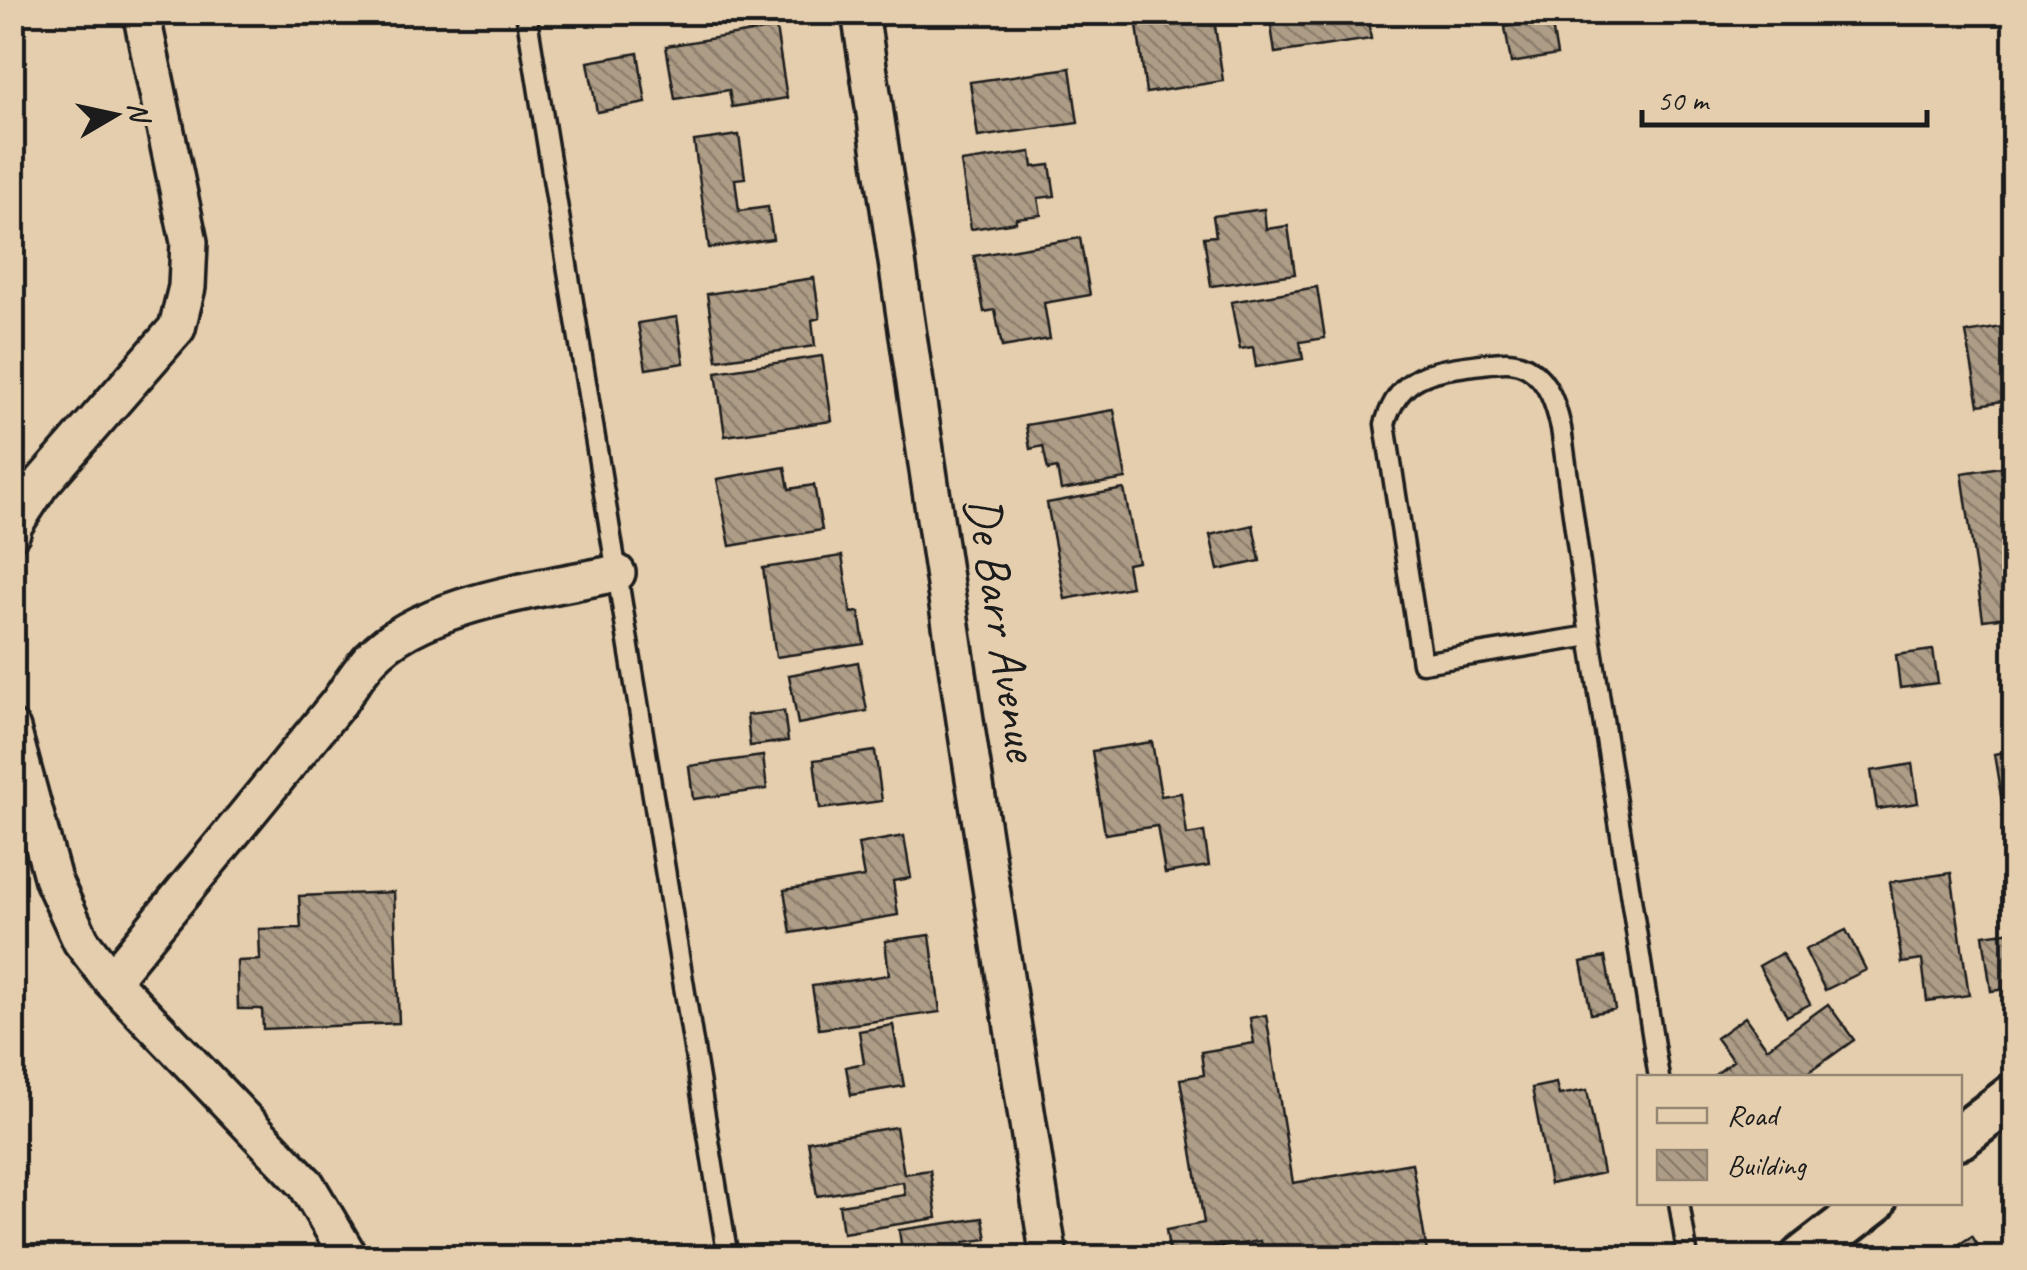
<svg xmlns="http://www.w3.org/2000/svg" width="2027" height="1270" font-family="Caveat,sans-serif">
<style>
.building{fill:url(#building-back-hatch);stroke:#1c1c1c;stroke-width:2.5}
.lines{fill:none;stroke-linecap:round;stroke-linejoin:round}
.service-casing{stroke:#1c1c1c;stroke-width:25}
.minor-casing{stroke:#1c1c1c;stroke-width:42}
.tertiary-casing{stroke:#1c1c1c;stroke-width:50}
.service{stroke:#e5ceae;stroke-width:18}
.minor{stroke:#e5ceae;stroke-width:35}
.tertiary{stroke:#e5ceae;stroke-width:42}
.labels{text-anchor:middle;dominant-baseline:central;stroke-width:8;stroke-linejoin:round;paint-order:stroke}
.street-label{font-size:50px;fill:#1c1c1c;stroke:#e5ceae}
</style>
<defs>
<pattern id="building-back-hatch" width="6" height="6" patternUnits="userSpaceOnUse" patternTransform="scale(2.5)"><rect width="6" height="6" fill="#ad9c86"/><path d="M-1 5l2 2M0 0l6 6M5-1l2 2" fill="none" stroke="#8c7e6d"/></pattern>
</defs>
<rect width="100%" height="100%" fill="#e5ceae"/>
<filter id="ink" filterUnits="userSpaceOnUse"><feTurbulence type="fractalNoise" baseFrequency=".01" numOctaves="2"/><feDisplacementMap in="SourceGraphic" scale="20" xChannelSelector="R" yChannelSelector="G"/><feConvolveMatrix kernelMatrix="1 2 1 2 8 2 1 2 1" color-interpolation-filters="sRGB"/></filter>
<g filter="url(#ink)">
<path class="building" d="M1174 12 1175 25 1214 19 1223 81 1146 93 1136 17Z
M1269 12H1367L1371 39 1275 53Z
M1551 19 1557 55 1511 63 1505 27Z
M776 28 787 98 732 107 729 90 675 99 666 46Z
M638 53 646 103 597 112 588 62Z
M1070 68 1078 123 978 137 970 82Z
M739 135 745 178 735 179 739 211 768 207 773 239 709 248 694 141Z
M1031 152 1033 167 1050 165 1055 196 1038 198 1041 215 1016 218V222L971 229 961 162Z
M1264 209 1266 229 1288 226 1295 274 1211 286 1204 237 1216 236 1213 216Z
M1080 238 1090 295 1044 303 1050 339 1002 347 995 310 984 312 974 256Z
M814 278 820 318 812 320 815 346 717 360 707 294Z
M1317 287 1325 338 1300 342 1303 359 1256 367 1253 347 1240 349 1231 302Z
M677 317 684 363 646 369 638 323Z
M2008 326 2014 362V399L1979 405 1966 333Z
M822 356 832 421 725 436 716 372Z
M1114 410 1126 479 1061 490 1057 468 1048 470 1043 446 1030 449 1026 425Z
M2014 465V616L1983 620 1962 473Z
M785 467 789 489 814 485 822 530 730 546 717 479Z
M1124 489 1138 562 1127 564 1131 587 1065 599 1047 503Z
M1253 525 1260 561 1218 570 1210 535Z
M842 556 851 613 859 612 864 644 776 657 763 568Z
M1933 650 1938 683 1900 688 1896 655Z
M858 662 867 711 798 724 789 675Z
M784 711 788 741 750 746 747 715Z
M1152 742 1161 796 1181 793 1187 835 1204 832 1209 866 1165 873 1157 826 1105 834 1092 751Z
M2014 750V818L2005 820 1994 754Z
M875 751 882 801 820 809 814 760Z
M763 756 767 789 693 799 689 766Z
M1912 764 1918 803 1877 809 1871 771Z
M904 836 911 878 893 881 898 915 791 933 784 890 864 877 858 844Z
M1951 873 1969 995 1927 1001 1922 960 1902 963 1890 882Z
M394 892 399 1023 263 1029 262 1009H238L237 961 260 960 259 929 301 928 299 896Z
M1846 930 1866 970 1825 990 1805 950Z
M2014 931V988L1991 991 1983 935Z
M930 935 940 1012 819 1029 812 986 889 975 885 941Z
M1782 953 1810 1004 1787 1016 1759 966Z
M1605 957 1615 1009 1591 1014 1581 962Z
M1828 1004 1854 1040 1801 1078H1711L1733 1061 1716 1038 1745 1017 1767 1048Z
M1266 1015 1293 1183 1412 1163 1428 1258H1263L1260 1241 1170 1255 1166 1230 1204 1223 1180 1079 1204 1075 1201 1052 1254 1043 1250 1018Z
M893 1025 904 1086 851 1095 846 1067 864 1063 859 1031Z
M1556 1083 1559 1095 1587 1090 1603 1173 1550 1184 1532 1088Z
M896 1127 904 1174 930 1170 937 1218 843 1233 839 1205 905 1195 903 1182 817 1196 808 1141Z
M983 1218 987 1239 964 1242 966 1258H903L899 1230Z
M1972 1236 1986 1258H1938Z"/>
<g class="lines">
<defs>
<path id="service" d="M526 12 728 1258
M1590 636 1422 663 1385 424C1400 372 1435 370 1482 364 1498 362 1514 359 1528 368 1549 381 1556 406 1561 428L1590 636 1659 1078
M1679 1202 1688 1258"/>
<path id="minor" d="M860 12 968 740 1049 1258
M12 532 14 525 40 485 177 328 187 287 189 242 141 12
M12 729 53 880 81 941 111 980 306 1184 350 1258
M111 980 339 702C349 687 359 671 371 658 423 602 544 589 617 573"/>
<path id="tertiary" d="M1960 1137 2014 1095
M1802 1258 1874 1202"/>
</defs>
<use href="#service" class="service-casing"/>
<use href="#minor" class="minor-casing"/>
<use href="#tertiary" class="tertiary-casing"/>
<use href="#service" class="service"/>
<use href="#minor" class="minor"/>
<use href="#tertiary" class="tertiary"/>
</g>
</g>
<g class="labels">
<g class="street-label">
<text transform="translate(1003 628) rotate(81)">De Barr Avenue</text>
</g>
</g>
<rect width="2027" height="1270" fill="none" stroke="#e5ceae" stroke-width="50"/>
<rect x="25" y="25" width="1977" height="1220" fill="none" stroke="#1c1c1c" stroke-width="4" filter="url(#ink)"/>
<rect x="1637" y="1075" width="325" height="130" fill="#e5ceae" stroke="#958774" stroke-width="2.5"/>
<rect x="1657" y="1108" width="50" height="15" fill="#e5ceae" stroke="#958774" stroke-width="2.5"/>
<text x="1727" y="1125" font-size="30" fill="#1c1c1c">Road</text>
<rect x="1657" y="1150" width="50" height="30" fill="url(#building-back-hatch)" stroke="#958774" stroke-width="2.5"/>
<text x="1727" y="1175" font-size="30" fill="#1c1c1c">Building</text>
<g transform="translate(115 115) rotate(81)" stroke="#e5ceae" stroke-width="8" paint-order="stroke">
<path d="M0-8L18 38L0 25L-18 38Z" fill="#1c1c1c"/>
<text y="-15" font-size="28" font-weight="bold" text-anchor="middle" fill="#1c1c1c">N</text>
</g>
<path d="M1642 110v15h285v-15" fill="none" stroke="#1c1c1c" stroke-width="5"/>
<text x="1657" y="110" font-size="30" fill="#1c1c1c" stroke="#e5ceae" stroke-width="8" paint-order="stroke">50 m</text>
</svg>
